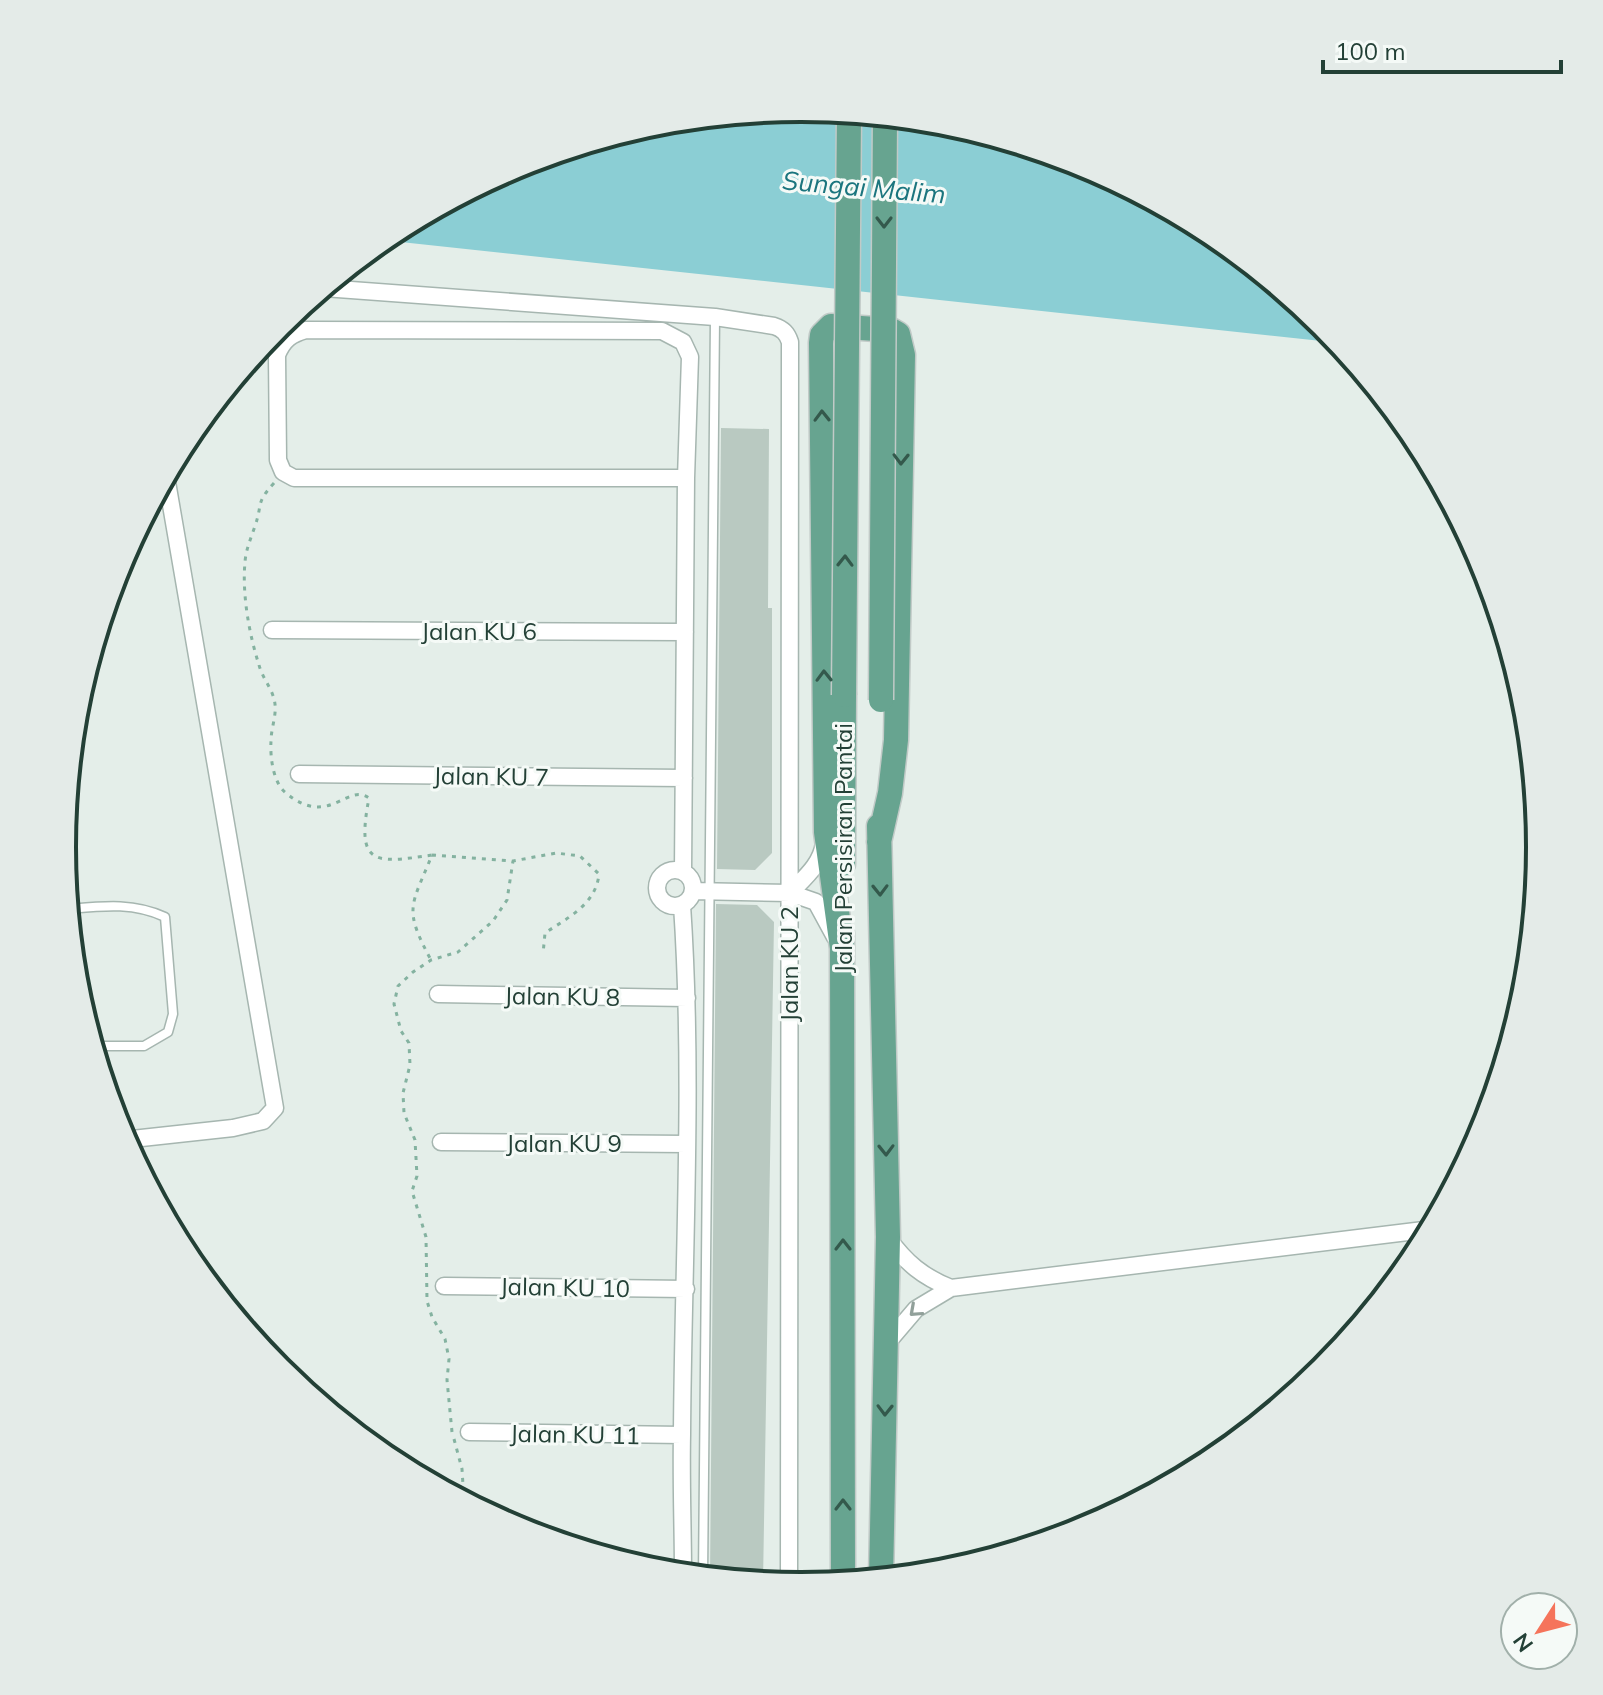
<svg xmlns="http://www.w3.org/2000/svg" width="1603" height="1695" font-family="Mulish,sans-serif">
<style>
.water{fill:#8bced4}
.building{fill:#b9c9c1}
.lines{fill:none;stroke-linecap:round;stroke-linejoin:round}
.lane-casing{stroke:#a6b6b0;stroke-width:11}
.street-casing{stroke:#a6b6b0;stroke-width:19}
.primary-casing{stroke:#c1cac7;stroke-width:27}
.path{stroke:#84b2a0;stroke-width:3;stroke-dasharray:4 6;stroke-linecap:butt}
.lane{stroke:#fff;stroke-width:8}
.street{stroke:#fff;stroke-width:16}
.primary{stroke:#67a490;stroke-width:24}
.primary-bridge-casing{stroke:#c1cac7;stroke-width:27;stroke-linecap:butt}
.primary-bridge{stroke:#67a490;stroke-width:24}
.oneway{stroke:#34594c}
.oneway2{stroke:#91a09a}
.labels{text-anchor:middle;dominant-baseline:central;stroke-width:6;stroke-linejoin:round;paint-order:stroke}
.street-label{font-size:24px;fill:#234036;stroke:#f5faf7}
.water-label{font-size:26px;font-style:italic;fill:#1b757e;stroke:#f5faf7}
.rim{fill:none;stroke:#234036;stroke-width:4}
</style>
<rect width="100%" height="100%" fill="#e4eee9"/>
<path class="water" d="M802 108 946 122 1085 164 1213 233 1325 325 1340 343 382 240 391 232 519 164 658 122Z"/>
<path class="building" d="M721 428 769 429 768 608H772V853L755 870 717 869Z
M716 904 757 905 774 922 763 1583 710 1578Z"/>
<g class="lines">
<defs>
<path id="lane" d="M68 909C102 906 133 902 165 917L173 1014 168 1032 144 1046H93
M703 1577 715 318"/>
<path id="street" d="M324 288 715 317 774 326C783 329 787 333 790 342L789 1586
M272 630 685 632
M299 774 684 778
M657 888a18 18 0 1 1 36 0a18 18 0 1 1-36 0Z
M683 872 686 478 690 357 683 342 662 331 306 330C291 334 283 340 277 355L278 460 283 472 294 478H686
M693 891 790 893 816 902 835 937
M790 893C804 878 821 865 824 843
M682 905C694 1082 683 1259 682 1435 681 1482 683 1529 683 1575
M438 994 687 998
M123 1140 233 1128 263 1121 275 1108 166 476
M441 1142 687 1144
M888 1238C906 1263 923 1277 951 1288
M444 1286 686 1289
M887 1343 916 1309 951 1288 1432 1229
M469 1432 682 1435"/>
<path id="primary" d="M879 826 888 1237 881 1579
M843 864 844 695
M842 933 843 1583
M842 948 826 832 821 343 822 335 831 326 891 330 898 334 903 355 896 740 890 793 879 842"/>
</defs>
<use href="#lane" class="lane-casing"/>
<use href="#street" class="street-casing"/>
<use href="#primary" class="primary-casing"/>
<path class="path" d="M274 483C255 504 263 503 255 526 251 538 246 549 245 562 242 594 249 634 259 665 262 677 271 687 274 699 278 713 271 727 271 741 270 757 273 783 286 793 329 829 347 782 369 798 356 865 373 864 432 855 411 907 403 908 431 960
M432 855 513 861 556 853 580 856 599 874C596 904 569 917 545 933L543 954
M452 1432 447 1380 449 1359 445 1339 432 1317 427 1301 426 1237 412 1191 417 1176 415 1140 404 1113 403 1093 410 1065 409 1043 401 1031 394 1004 398 986 413 972 431 960 458 952 493 921 507 900 513 861
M454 1439 462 1469 464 1502"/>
<use href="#lane" class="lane"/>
<use href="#street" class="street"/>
<use href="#primary" class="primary"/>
<defs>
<path id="primary-bridge" d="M844 695 849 113
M881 700 885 116"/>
</defs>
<use href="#primary-bridge" class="primary-bridge-casing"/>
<use href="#primary-bridge" class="primary-bridge"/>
</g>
<defs><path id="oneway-chevron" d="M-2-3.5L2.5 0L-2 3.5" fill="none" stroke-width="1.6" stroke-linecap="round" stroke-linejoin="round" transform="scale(2)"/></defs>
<g class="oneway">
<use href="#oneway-chevron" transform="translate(884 222) rotate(90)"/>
<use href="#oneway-chevron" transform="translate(822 416) rotate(-91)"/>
<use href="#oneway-chevron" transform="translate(901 459) rotate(91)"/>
<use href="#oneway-chevron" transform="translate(845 561) rotate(-89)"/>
<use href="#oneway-chevron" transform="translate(824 676) rotate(-91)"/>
<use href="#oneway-chevron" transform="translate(880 890) rotate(89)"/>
<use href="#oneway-chevron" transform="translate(886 1150) rotate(89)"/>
<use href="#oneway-chevron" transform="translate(843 1245) rotate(-90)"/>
<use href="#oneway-chevron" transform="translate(885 1410) rotate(91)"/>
<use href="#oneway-chevron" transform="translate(843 1505) rotate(-90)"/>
</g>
<use class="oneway2" href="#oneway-chevron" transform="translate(915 1311) rotate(138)"/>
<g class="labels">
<g class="street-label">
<text x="479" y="631">Jalan KU 6</text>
<text transform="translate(491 776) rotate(1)">Jalan KU 7</text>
<text transform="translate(843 848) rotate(-90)">Jalan Persisiran Pantai</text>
<text transform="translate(789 964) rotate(-90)">Jalan KU 2</text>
<text transform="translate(562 996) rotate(1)">Jalan KU 8</text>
<text x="564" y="1143">Jalan KU 9</text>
<text transform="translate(565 1287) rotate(1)">Jalan KU 10</text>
<text transform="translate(575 1434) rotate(1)">Jalan KU 11</text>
</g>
<g class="water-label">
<text transform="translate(864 187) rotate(5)">Sungai Malim</text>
</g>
</g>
<path d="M0 0H1603V1695H0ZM76 847a725 725 0 1 1 1450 0a725 725 0 1 1-1450 0Z" fill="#e4ebe8" fill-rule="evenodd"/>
<path class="rim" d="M76 847a725 725 0 1 1 1450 0a725 725 0 1 1-1450 0Z"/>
<g transform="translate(1539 1631) rotate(234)"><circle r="38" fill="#f5faf7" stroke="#a1b0aa" stroke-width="2"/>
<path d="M0-6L14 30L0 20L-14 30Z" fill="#f5745b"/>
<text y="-12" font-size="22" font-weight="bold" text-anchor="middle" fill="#234036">N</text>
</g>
<path d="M1323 60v12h238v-12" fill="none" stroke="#234036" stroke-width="4"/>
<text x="1335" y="60" font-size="24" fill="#234036" stroke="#f5faf7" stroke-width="6" paint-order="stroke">100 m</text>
</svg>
